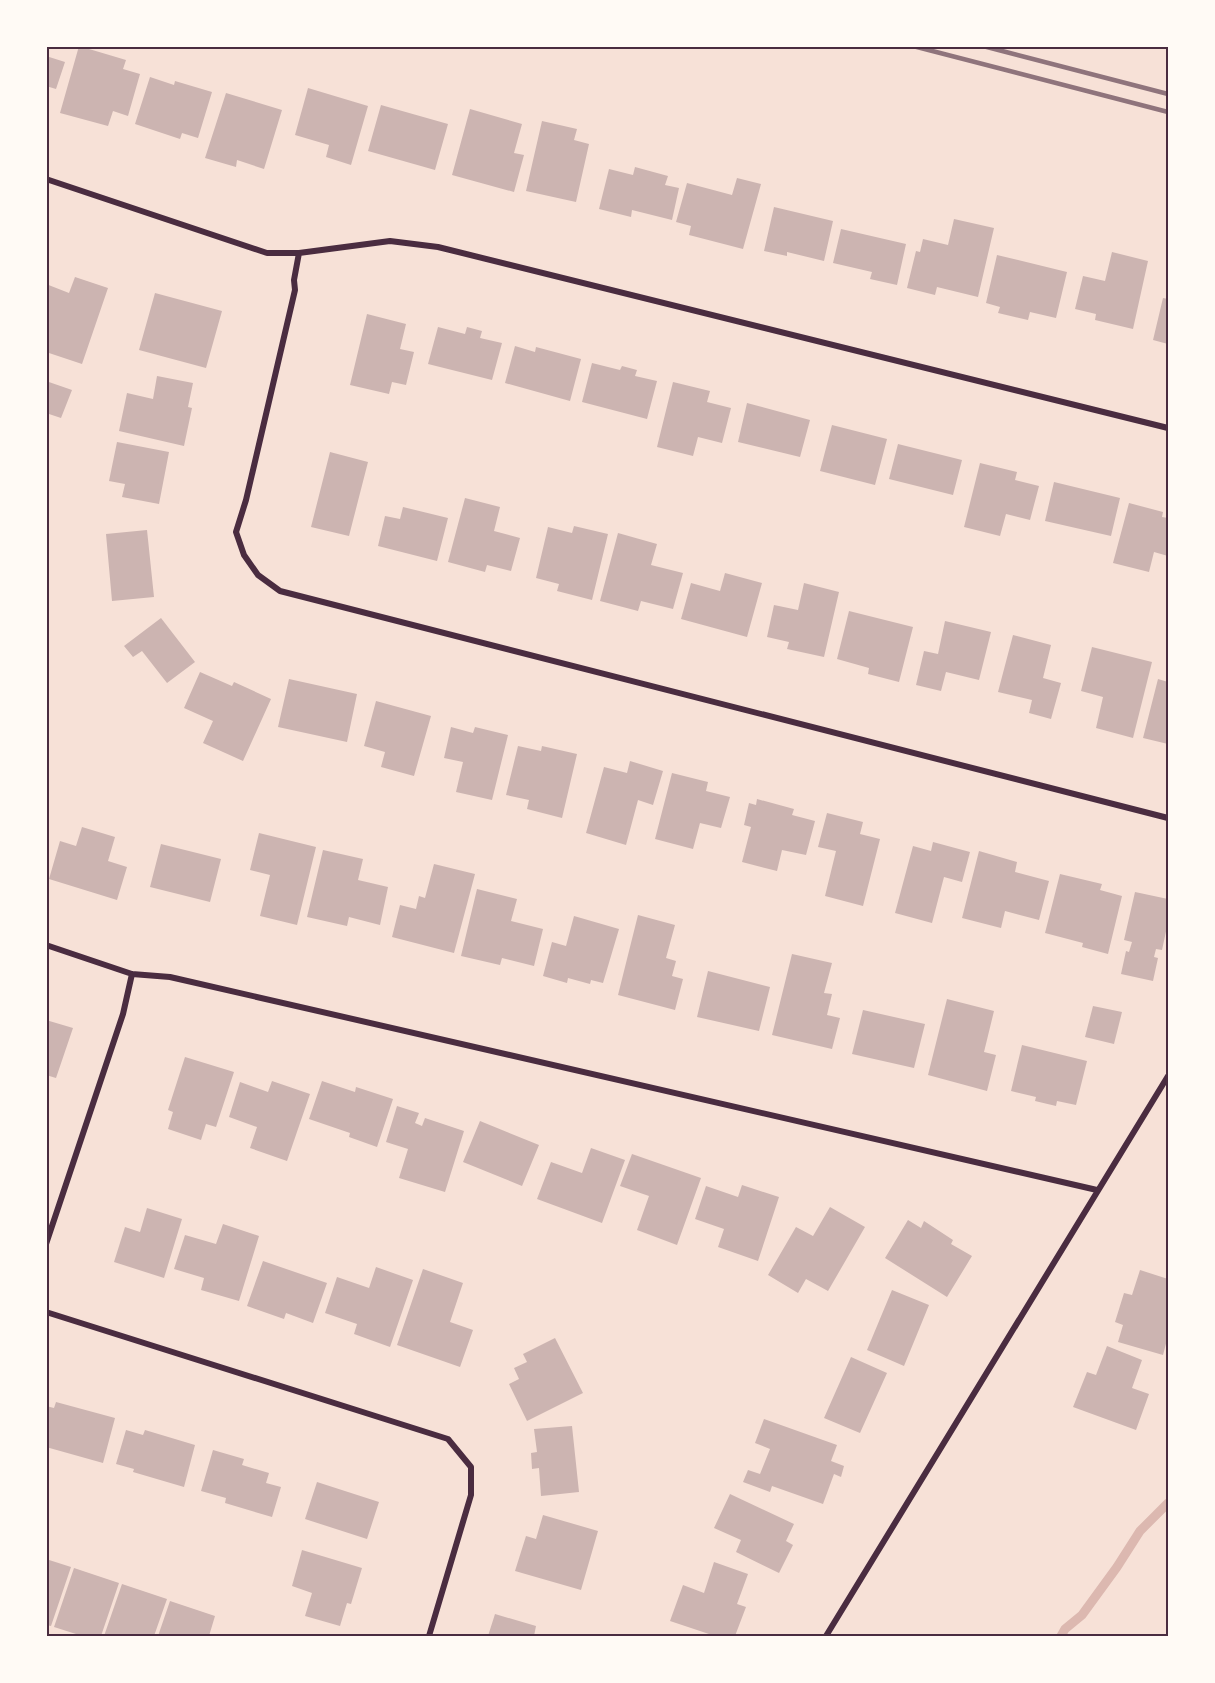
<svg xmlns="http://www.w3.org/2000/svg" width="1215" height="1683" font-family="'Crimson Pro',serif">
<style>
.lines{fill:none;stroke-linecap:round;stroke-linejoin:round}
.stream{stroke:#dcb8b0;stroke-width:9}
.building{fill:#ccb4b1}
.minor{stroke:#4a2c40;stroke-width:6}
.rail{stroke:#8f747c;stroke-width:4.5}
.neatline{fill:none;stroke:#4a2c40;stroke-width:2}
</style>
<rect width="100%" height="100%" fill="#f7e1d7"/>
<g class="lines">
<path class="stream" d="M1061 1636 1065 1629 1082 1615 1117 1567 1140 1531 1168 1503"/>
</g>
<path class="building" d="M79 46 126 60 123 69 140 74 128 116 113 111 108 126 60 113Z
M46 56 65 62 56 89 46 86Z
M150 77 174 85 175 81 212 92 198 138 182 133 180 139 135 124Z
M308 88 368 106 351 165 326 157 329 145 295 135Z
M226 93 282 110 264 169 237 160 236 167 205 158Z
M381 105 448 124 435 170 368 151Z
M470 109 522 124 514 153 524 155 514 192 452 175Z
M542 121 577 129 574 140 589 144 576 202 526 191Z
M635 167 668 176 665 185 679 188 672 220 632 210 631 217 599 209 609 169 633 175Z
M737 178 761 184 743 249 689 235 691 226 676 222 687 183 732 195Z
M774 207 833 221 824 261 787 252V256L764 251Z
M954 219 994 228 978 297 937 287 935 295 907 288 916 251 920 252 923 239 948 245Z
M841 229 906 244 897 285 870 279 872 272 833 263Z
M1112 252 1148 261 1133 329 1095 320 1096 314 1075 309 1083 276 1105 281Z
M997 255 1067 272 1056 318 1030 312 1028 320 998 313 1000 307 986 303Z
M75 277 108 288 82 364 46 352V284L69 293Z
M155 293 222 311 206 368 139 350Z
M1163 298 1168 299V344L1153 340Z
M367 314 406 324 400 349 414 352 406 385 392 382 389 394 350 385Z
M438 327 465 334 467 327 482 331 480 338 502 343 492 380 428 364Z
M515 346 535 352 536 347 581 359 570 401 505 383Z
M592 363 620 370 622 366 637 370 635 376 657 381 647 419 582 402Z
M157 376 193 383 188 407 192 408 184 446 119 431 127 393 153 399Z
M46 381 72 390 61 418 46 413Z
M673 382 710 391 707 402 731 408 722 443 698 437 693 456 657 447Z
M747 403 810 420 800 457 738 442Z
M832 425 887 439 875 485 820 471Z
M117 442 169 452 159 504 122 497 125 484 109 481Z
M898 444 962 460 953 495 889 479Z
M330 452 368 462 349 536 311 527Z
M980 463 1017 472 1015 480 1039 486 1030 520 1006 514 1000 536 964 527Z
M1054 482 1120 498 1111 536 1045 521Z
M465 498 500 507 494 531 520 538 511 571 487 565 485 572 448 562Z
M1129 503 1163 512 1162 517 1168 518V556L1154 552 1149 572 1113 563Z
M403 507 448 518 437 561 378 546 385 516 400 519Z
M574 526 608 534 592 600 557 591 559 584 536 578 548 527 572 533Z
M147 530 154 597 112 601 106 534Z
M618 533 657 544 651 565 683 573 673 609 641 601 638 611 600 601Z
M725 573 762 583 747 637 681 619 691 583 720 591Z
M804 583 839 592 824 657 787 649 789 642 767 637 774 605 798 610Z
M849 611 913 627 899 682 868 674 869 668 837 659Z
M161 618 195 662 167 683 142 651 133 657 124 646Z
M945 621 991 632 979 680 946 672 941 691 916 685 924 651 938 654Z
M1013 635 1051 645 1043 678 1061 683 1051 719 1029 713 1032 700 998 692Z
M1092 647 1152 662 1133 738 1096 728 1103 697 1081 691Z
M200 672 232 686 234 682 271 699 243 761 203 743 213 721 184 708Z
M289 679 357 694 347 742 278 727Z
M1158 679 1168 682V744L1143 738Z
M376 701 431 716 414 776 381 767 385 752 364 746Z
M451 727 473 733 475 727 508 735 492 800 456 792 463 762 444 758Z
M518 746 541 751 542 746 577 754 562 818 527 809 529 800 506 795Z
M630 761 663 771 653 805 638 800 626 845 586 833 604 767 627 773Z
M672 773 708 782 706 791 730 797 721 828 700 823 693 849 655 839Z
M757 799 794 809 792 815 815 821 806 855 782 850 777 871 742 862 751 827 744 825 749 803 756 805Z
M827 813 863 822 860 834 880 839 863 906 825 896 836 851 818 847Z
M82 827 115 837 108 861 127 867 117 900 49 879 60 841 76 846Z
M259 833 316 847 297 925 260 916 270 875 250 870Z
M933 842 970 852 962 882 944 877 932 923 895 913 913 846 931 851Z
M161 844 221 859 210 902 150 887Z
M323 850 363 859 358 880 388 887 380 925 349 917 347 926 307 917Z
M979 851 1017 862 1015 872 1049 881 1039 920 1005 911 1001 928 962 918Z
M434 864 475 874 454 953 392 937 400 905 416 909 419 896 425 898Z
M1060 874 1102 884 1100 890 1122 896 1108 954 1082 947 1083 943 1045 933Z
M477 889 517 899 511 921 543 929 534 966 502 958 500 965 461 956Z
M1135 892 1168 899V922L1162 950 1156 949 1154 957 1158 958 1153 981 1121 974 1126 951 1129 952 1132 942 1124 940Z
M638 915 675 925 666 958 676 961 672 976 683 979 675 1010 618 995Z
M574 916 619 929 603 983 591 980 590 984 568 978 567 983 543 976 552 942 566 946Z
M792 954 832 963 824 993 832 994 827 1015 840 1018 832 1049 772 1035Z
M708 971 770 987 759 1031 697 1017Z
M947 999 994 1011 984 1052 996 1055 987 1091 928 1075Z
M1093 1006 1122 1012 1114 1044 1085 1037Z
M863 1010 925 1024 914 1068 852 1054Z
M46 1020 73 1028 56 1078 46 1075Z
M1022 1045 1087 1061 1076 1105 1057 1101 1056 1106 1035 1101 1036 1097 1011 1091Z
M185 1057 234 1072 216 1127 206 1124 201 1140 168 1129 173 1112 168 1110Z
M272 1081 310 1094 287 1161 250 1148 257 1127 229 1117 240 1082 268 1092Z
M322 1081 355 1092 356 1087 393 1099 377 1147 349 1137 350 1133 309 1119Z
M397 1106 419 1113 415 1123 422 1126 425 1118 464 1131 445 1192 399 1178 408 1149 386 1142Z
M480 1121 539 1145 522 1186 463 1162Z
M591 1148 625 1160 602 1223 537 1199 551 1162 582 1173Z
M632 1154 701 1178 677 1245 637 1230 649 1196 620 1186Z
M742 1185 779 1197 758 1261 718 1247 724 1229 695 1219 706 1186 738 1197Z
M830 1207 865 1227 828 1291 806 1279 798 1293 768 1275 796 1227 813 1236Z
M147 1208 182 1219 164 1278 114 1262 125 1227 140 1232Z
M908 1220 921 1228 924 1221 953 1240 951 1244 972 1256 947 1297 885 1258Z
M223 1224 259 1236 239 1301 201 1290 204 1278 174 1269 185 1235 216 1244Z
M263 1261 327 1283 313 1323 286 1313 284 1319 247 1306Z
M376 1267 413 1280 390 1347 354 1334 357 1324 325 1313 337 1277 369 1288Z
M423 1269 463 1283 450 1322 473 1330 460 1367 397 1345Z
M1140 1270 1168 1279V1336L1163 1355 1118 1342 1123 1325 1115 1322 1124 1293 1132 1295Z
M892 1290 929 1305 904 1366 867 1350Z
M555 1338 583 1393 527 1421 509 1384 519 1379 514 1368 527 1362 523 1354Z
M1107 1346 1142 1360 1132 1388 1149 1394 1136 1430 1073 1407 1087 1372 1096 1375Z
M851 1357 887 1373 860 1433 824 1418Z
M56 1402 115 1418 103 1463 46 1447V1406L54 1408Z
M764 1419 837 1445 831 1461 844 1466 841 1477 834 1474 823 1504 772 1486 770 1492 743 1482 748 1470 760 1474 770 1449 755 1443Z
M572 1426 579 1492 541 1496 539 1468 532 1469 531 1453 537 1452 534 1429Z
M126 1430 143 1435 145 1430 195 1445 184 1487 133 1472 134 1469 116 1464Z
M213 1450 244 1459 242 1465 269 1473 266 1483 281 1487 272 1517 225 1503 226 1498 201 1491Z
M317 1482 379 1502 367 1539 305 1519Z
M730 1494 794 1524 786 1541 793 1545 779 1573 736 1552 741 1540 714 1528Z
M543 1515 598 1531 581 1590 515 1571 526 1536 536 1539Z
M302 1550 362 1568 351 1604 347 1603 340 1626 305 1616 312 1593 292 1586Z
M46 1559 71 1567 51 1626 46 1625Z
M714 1562 748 1574 737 1604 746 1607 735 1636H715L670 1621 683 1585 704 1593Z
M74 1568 119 1583 101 1636H75L76 1634 54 1627Z
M122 1584 167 1599 154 1636H104Z
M170 1601 215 1616 209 1636H158Z
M495 1614 536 1626 534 1636H488Z"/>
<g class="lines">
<path class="minor" d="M46 179 267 253H299L390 241 438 247 1168 428
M299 253 294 280 295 290 246 500 236 532 244 555 258 575 280 591 1168 818
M46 945 132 974 170 977 1097 1190
M46 1244 123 1014 132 974
M46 1312 448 1439 471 1467V1495L429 1636
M826 1636 1168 1076"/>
<path class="rail" d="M913 46 1168 112
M983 46 1168 94"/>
</g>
<rect width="1215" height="1683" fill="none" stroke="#fffaf5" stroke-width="96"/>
<rect x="48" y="48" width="1119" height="1587" class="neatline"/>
</svg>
